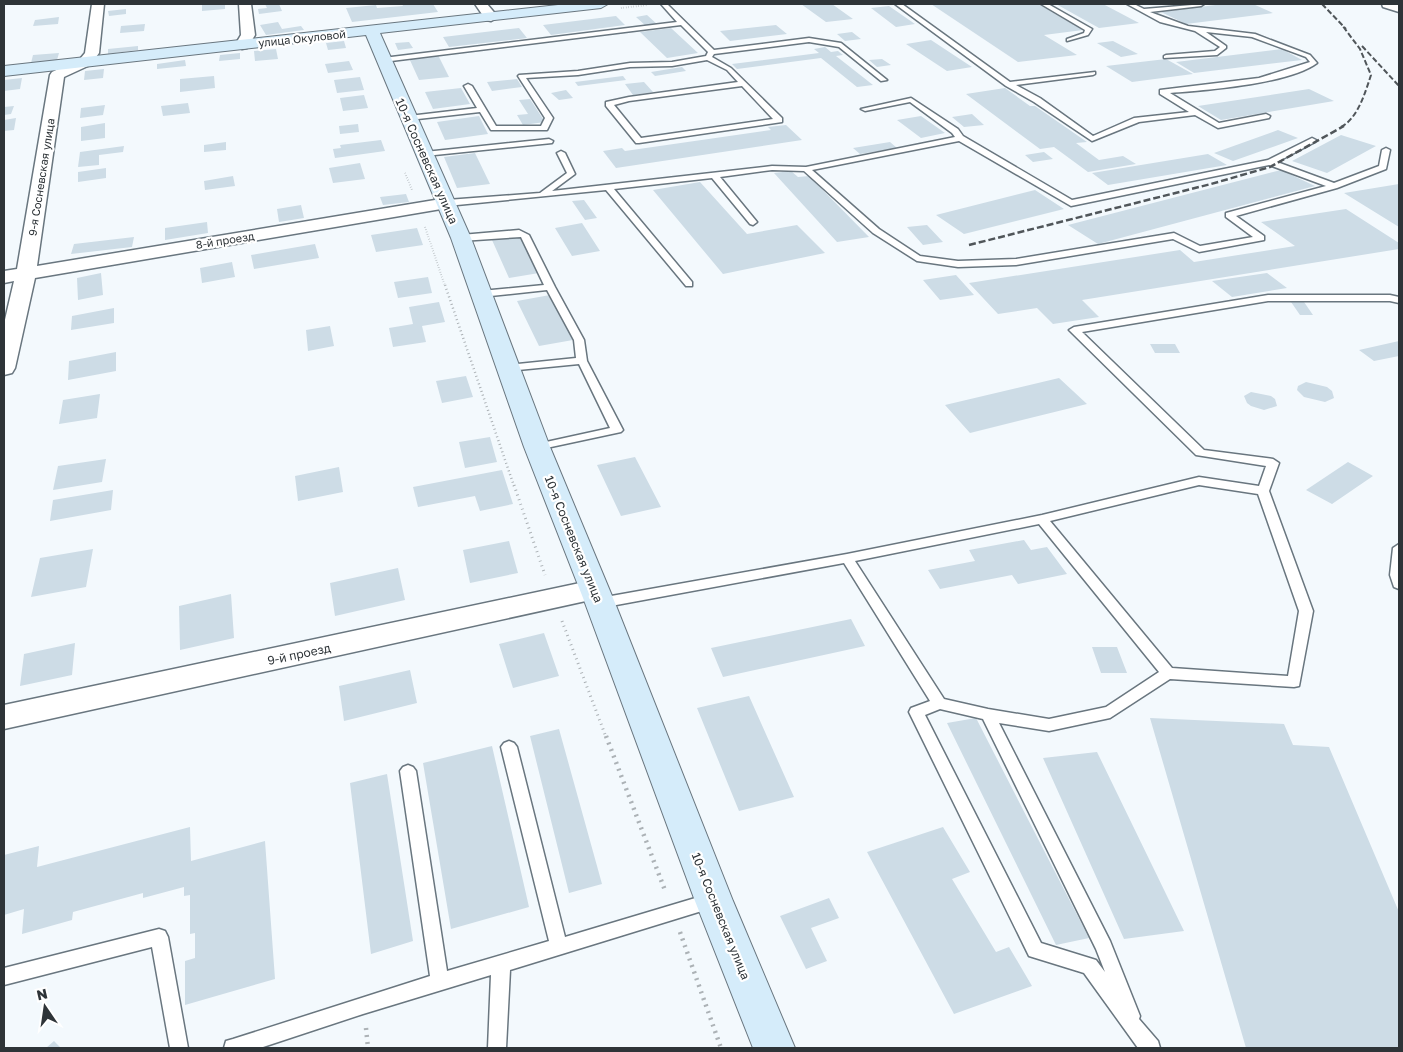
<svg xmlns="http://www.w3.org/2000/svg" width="1403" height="1052" font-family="'Golos Text',sans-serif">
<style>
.building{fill:#cddce6}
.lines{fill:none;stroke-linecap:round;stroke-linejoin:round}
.lane-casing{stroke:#69767f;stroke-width:3}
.street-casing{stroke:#69767f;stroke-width:3}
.secondary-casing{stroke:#69767f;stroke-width:2}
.path-far3{stroke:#acb2b6;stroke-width:2;stroke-dasharray:0.5 2;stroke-linecap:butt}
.path-far2{stroke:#acb2b6;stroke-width:2.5;stroke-dasharray:1 3;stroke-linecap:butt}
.path-far1{stroke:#acb2b6;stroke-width:3;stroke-dasharray:1 4;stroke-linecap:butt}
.path{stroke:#acb2b6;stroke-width:4.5;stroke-dasharray:2 5;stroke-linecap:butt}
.lane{fill:#fff;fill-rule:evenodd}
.street{fill:#fff;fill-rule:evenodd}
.secondary{fill:#d5ecfa;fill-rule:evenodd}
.rail-far1{stroke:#50565a;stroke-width:2;stroke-dasharray:5.5 2.5;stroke-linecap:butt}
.rail{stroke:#50565a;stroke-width:2.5;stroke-dasharray:7 3;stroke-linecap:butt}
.labels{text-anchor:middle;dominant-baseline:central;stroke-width:4.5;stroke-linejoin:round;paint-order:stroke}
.far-street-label{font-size:11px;fill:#2e3438;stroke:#fff}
.street-label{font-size:12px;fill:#2e3438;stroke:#fff}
</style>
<rect width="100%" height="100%" fill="#f3f9fd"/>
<path class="building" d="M202 4H225V9L202 11Z
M265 4H279L282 11 259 14 258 9 267 8Z
M402 4H433L438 12 352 22 346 8 376 5 377 8 403 6Z
M801 4H832L853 19 826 22Z
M931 4H1038L1083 30 1044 35 1077 55 1018 62Z
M1056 4H1103L1139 23 1099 28Z
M1223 4H1253L1273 13 1186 24 1161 12Z
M889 6 915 24 896 27 871 8Z
M126 9V14L109 16 108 11Z
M647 15 658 25 646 26 636 17Z
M616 16 625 25 551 35 543 25Z
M59 17 58 24 33 26 35 20Z
M278 22 282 29 301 26 304 30 266 35 260 25Z
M145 24 144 31 120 33 121 26Z
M776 25 787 34 730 41 720 31Z
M519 28 527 38 449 47 443 37Z
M671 28 698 53 667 58 640 32Z
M852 32 861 39 845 41 837 34Z
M931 40 972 67 947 71 906 44Z
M344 41 346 48 328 50 326 43Z
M1113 41 1138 54 1121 57 1097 43Z
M409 42 413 48 398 50 395 43Z
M138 46V50L108 54V49Z
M825 47 831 52 838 51 843 55 836 56 873 85 857 87 821 58 737 69 732 64 819 53 814 49Z
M276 49 278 59 255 61 254 51Z
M1282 49 1302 60 1194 73 1176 62Z
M59 53 57 60 31 63 33 55Z
M240 53V59L219 61 220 55Z
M438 55 449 77 419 80 409 58Z
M882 59 891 65 877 67 869 60Z
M1166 59 1193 74 1132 82 1106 66Z
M185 60 186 66 157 69V64Z
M349 61 353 70 328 73 325 64Z
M682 67 686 71 655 76 651 72Z
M104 69 103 78 84 80 85 71Z
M214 76 215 88 180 92V79Z
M623 76 626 80 578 86 575 82Z
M360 77 364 90 337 93 334 80Z
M22 78 20 89 4 91V80Z
M517 79 522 87 492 91 487 82Z
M644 82 653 92 633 95 625 84Z
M461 88 470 104 433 109 425 92Z
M1005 88 1030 106H1035L1087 142 1076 143 1099 160 1123 156 1136 164 1088 172 1054 147 1040 149 966 94Z
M1309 89 1334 101 1221 120 1198 106Z
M566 90 573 98 559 100 551 93Z
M364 95 368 108 343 111 340 98Z
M530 99 545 122 523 125 517 115 528 114 519 100Z
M188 103 190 113 163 116 161 106Z
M105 105 103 115 80 118 81 108Z
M14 106 11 114 4 115V107Z
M972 114 984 125 964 127 952 117Z
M479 116 488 134 445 140 437 122Z
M921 116 945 133 921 138 897 120Z
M16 118 14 130 4 131V120Z
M105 123V138L81 141V127Z
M358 124 359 132 340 134 339 126Z
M786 125 802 140 616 168 603 151 622 148 625 151 771 130 768 127Z
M1278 130 1298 138 1233 161 1214 153Z
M1341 135 1376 146 1327 173 1292 161Z
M381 140 385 151 335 158 333 149 341 148 340 145Z
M226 142V150L204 152V145Z
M890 142 897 148 860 154 853 148Z
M124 146 123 152 99 155V165L78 167 80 152Z
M1044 152 1053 159 1033 162 1025 155Z
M475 153 490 184 457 188 444 157Z
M1208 154 1227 165 1108 185 1092 173Z
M360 163 365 179 333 183 329 168Z
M106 168V178L78 182V172Z
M1281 170 1315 186 1098 244 1068 225Z
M791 171 798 177 809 176 869 237 837 242 774 173Z
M233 176 235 186 205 190 204 181Z
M700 182 747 234 797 225 825 253 723 274 653 190Z
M1399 184V227L1344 193Z
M1035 190 1064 209 964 234 936 215Z
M406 194 409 202 383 205 380 197Z
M584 200 597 218 585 220 572 201Z
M301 205 304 218 279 222 277 209Z
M1346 209 1399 243V249L1082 300 1099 317 1053 324 1037 308 998 314 969 283 1180 250 1194 262 1295 246 1261 222Z
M207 222 208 233 165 240V228Z
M582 223 600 251 572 256 555 228Z
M927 225 943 242 923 245 907 227Z
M417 228 423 245 376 252 371 235Z
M520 236 539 273 509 278 492 240Z
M134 237 132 247 71 254 74 244Z
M315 244 319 258 254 269 251 255Z
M232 262 235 277 202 283 200 268Z
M101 273 103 295 78 300 77 278Z
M1267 273 1287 288 1232 297 1212 281Z
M956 275 974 295 940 300 923 280Z
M428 277 432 293 398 298 394 282Z
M550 295 573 340 539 346 517 301Z
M439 302 445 322 422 326 426 342 393 347 389 328 413 324 409 307Z
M1291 302H1304L1313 315H1300Z
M114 308V323L71 330 72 316Z
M330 326 334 346 308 351 306 330Z
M1399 341V356L1374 361 1359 350Z
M1150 344H1175L1180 353H1155Z
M116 352V371L68 380 69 361Z
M466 376 473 397 442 403 436 381Z
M1059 378 1087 404 970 433 945 405Z
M1306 382 1327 387 1332 391 1334 398 1325 402 1304 397 1297 390 1298 386Z
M1251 392 1271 396 1275 399 1277 406 1264 410 1251 406 1247 403 1244 396Z
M100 394 97 418 59 424 63 400Z
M490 437 497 462 465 468 459 442Z
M635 457 661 507 621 516 597 465Z
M106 459 102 482 53 490 58 466Z
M1348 462 1373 476 1332 504 1306 490Z
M339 467 343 492 298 501 295 476Z
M502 470 513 504 480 511 475 496 418 507 413 487Z
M113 490 111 510 50 521 53 500Z
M1024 540 1031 550 1047 547 1067 574 1018 584 1012 575 940 589 928 570 975 561 969 550Z
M509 541 518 573 470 583 463 550Z
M93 549 86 587 31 597 40 558Z
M398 568 405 600 335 616 330 583Z
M231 594 234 638 180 650 179 606Z
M851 619 865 646 723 677 711 648Z
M544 633 559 676 513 688 499 644Z
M75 643 72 675 20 686 24 654Z
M1092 647H1117L1127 673H1101Z
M410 670 417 703 344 721 339 686Z
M749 696 794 797 739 811 697 708Z
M976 718 1089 938 1056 945 947 723Z
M1150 718 1284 724 1293 745 1329 747 1399 912V1048H1246Z
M559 729 602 884 569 893 530 736Z
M492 746 529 907 451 929 423 763Z
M1097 752 1184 931 1124 939 1043 758Z
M387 774 413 941 371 954 350 783Z
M190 827 191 861 265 841 275 979 185 1005V961L195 958V933L190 934V895L184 896V887L143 898V893L73 912 72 920 22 934 24 909 4 915V855L39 846 37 867Z
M943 827 970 872 952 879 996 952 1009 947 1032 986 954 1014 867 852Z
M829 898 839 918 811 928 827 961 806 969 780 916Z
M54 1041 61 1048H46Z"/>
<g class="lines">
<defs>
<path id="lane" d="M661 4H667L714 50 809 38 841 43 887 80 881 81 839 47 809 42 714 54 712 57 731 68 782 118V122L639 143H636L606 106V102L629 97 738 82 727 70 707 60 672 66 630 67 578 75 526 78 553 118 547 130H491L480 112 409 120 405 118 409 116 477 108 464 86 468 84 472 86 496 126H541L545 118 518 76 519 75 578 71 630 63 672 62 706 56 708 52 681 25 383 62 380 60 383 58 677 22ZM742 86 773 119 641 138 614 105 629 101Z
M895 4H902L1010 82 1095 72V74L1093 75 1016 85 1040 98 1093 136 1134 118 1189 112 1160 94V90L1259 78 1310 62 1306 57 1252 37 1206 32 1226 46V48L1217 55 1164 58V56L1166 55 1215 51 1220 47 1195 31 1160 22 1127 4H1134L1144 9 1204 4 1201 6 1150 12 1188 26 1255 34 1310 55 1317 63C1289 84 1206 90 1170 93L1219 123 1266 114 1270 116 1269 118 1218 128 1195 115 1139 122 1092 141 1034 102 1006 86Z
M1041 4H1048L1092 29 1088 35 1067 41V39L1084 33 1085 30Z
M911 98 958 129 963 136 1072 200 1268 160 1312 138 1316 140 1315 142 1277 162 1334 183 1379 166 1382 150 1386 148 1390 150 1386 169 1337 188 1236 216 1264 236V240L1199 252 1173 239 1016 265 958 267 917 261 873 233 804 171 772 170 720 177 757 222 753 225 750 224 712 178 614 189 692 282V286H686L606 190 447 206 443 203 447 200 540 193 567 173 557 153 561 151 565 153 575 174 552 191 772 166 806 167 955 137 952 133 910 102 865 111 861 109ZM959 141 1071 206 1269 165 1326 186 1226 213V217L1253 237 1200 246 1174 233 1016 259 958 261 920 256 879 229 812 170Z
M549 139 553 141 552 143 425 156 421 154 425 152Z
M519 230 529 235 555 287 584 340 587 361 623 430 621 432 537 450 531 447 537 444 610 428 579 364 508 371 503 368 508 365 576 358 574 340 547 290 481 297 476 294 481 291 544 285 521 237 461 241 457 238 461 235Z
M1268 295H1390L1399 297V303L1390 301H1268L1082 332 1204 450 1273 459 1279 463 1269 491 1313 611 1299 686 1294 687 1170 679 1110 718 1049 731 999 723 1110 941 1140 1016 1139 1019 1158 1041 1160 1048H1138L1084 973 1029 956 909 712 911 708 930 701 844 563 600 608 595 606 593 603 595 600 600 598 847 554 1042 515 1199 477 1259 486 1266 466 1196 455 1069 330 1074 327ZM1199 485 1258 494 1299 611 1288 676 1172 668 1050 521ZM1039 524 1159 672 1106 707 1049 719 988 709 944 699 855 561ZM940 709 983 719 1096 949 1105 972 1096 960 1041 943 925 715Z
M1399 544V589L1394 587 1390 575 1393 548Z
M509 741 514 743 517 747 565 937 712 893 718 896 721 901 718 906 510 970 506 1048H488L491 975 363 1014 260 1048H224L226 1041 233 1039 430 976 400 771 403 767 408 765 413 767 416 771 447 971 549 941 501 747 504 743Z
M159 929 165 931 168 937 188 1048H170L152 947 4 985V968Z"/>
<path id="street" d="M92 4H104L99 53 90 65 64 77 37 266 447 198 453 199 456 203 453 207 447 208 35 278 15 368 12 373 4 375V324L14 281 4 283V271L17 269 50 75 52 72 80 59 85 53Z
M239 4H251L255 35 247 48 242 49 235 45 241 35Z
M475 4H487L498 17 491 21 486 20Z
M1382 4H1399V12L1383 7Z
M594 580 604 583 608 590 604 597 4 729V705Z"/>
<path id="secondary" d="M567 4H608L601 8 380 33 471 238 550 447 615 603 733 901 795 1048H753L695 901 585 603 524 447 451 238 366 35 4 76V66Z"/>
</defs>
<use href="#lane" class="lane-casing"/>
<use href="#street" class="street-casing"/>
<use href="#secondary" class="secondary-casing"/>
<path class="path-far3" d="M621 8 647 5
M405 173 412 190
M425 227 445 286"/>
<path class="path-far2" d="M445 285 514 486"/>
<path class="path-far1" d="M514 485 545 575
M562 621 606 737"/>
<path class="path" d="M606 736 666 893
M680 932 721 1048
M366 1028 368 1048"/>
<use href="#lane" class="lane"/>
<use href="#street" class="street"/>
<use href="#secondary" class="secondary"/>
<path class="rail-far1" d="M1322 4 1346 29
M1362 46 1399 86
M1341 127C1358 118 1365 93 1371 75L1360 49 1342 25"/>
<path class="rail" d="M969 245 1211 184 1270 167 1344 126"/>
</g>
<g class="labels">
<g class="far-street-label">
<text transform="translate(302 38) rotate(-6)">улица Окуловой</text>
<text transform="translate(41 177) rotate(-81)">9-я Сосневская улица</text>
<text transform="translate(225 240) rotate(-9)">8-й проезд</text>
</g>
<g class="street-label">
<text transform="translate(427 161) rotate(66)">10-я Сосневская улица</text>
<text transform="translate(574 539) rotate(68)">10-я Сосневская улица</text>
<text transform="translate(299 654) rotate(-12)">9-й проезд</text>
<text transform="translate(721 916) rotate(68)">10-я Сосневская улица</text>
</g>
</g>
<rect width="1403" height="1052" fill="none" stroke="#2e3438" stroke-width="10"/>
<g transform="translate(45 1007) rotate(347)" stroke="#ffffff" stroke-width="4" paint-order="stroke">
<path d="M0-4L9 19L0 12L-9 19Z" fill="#2e3438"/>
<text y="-8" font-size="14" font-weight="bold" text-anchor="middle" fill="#2e3438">N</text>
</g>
</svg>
